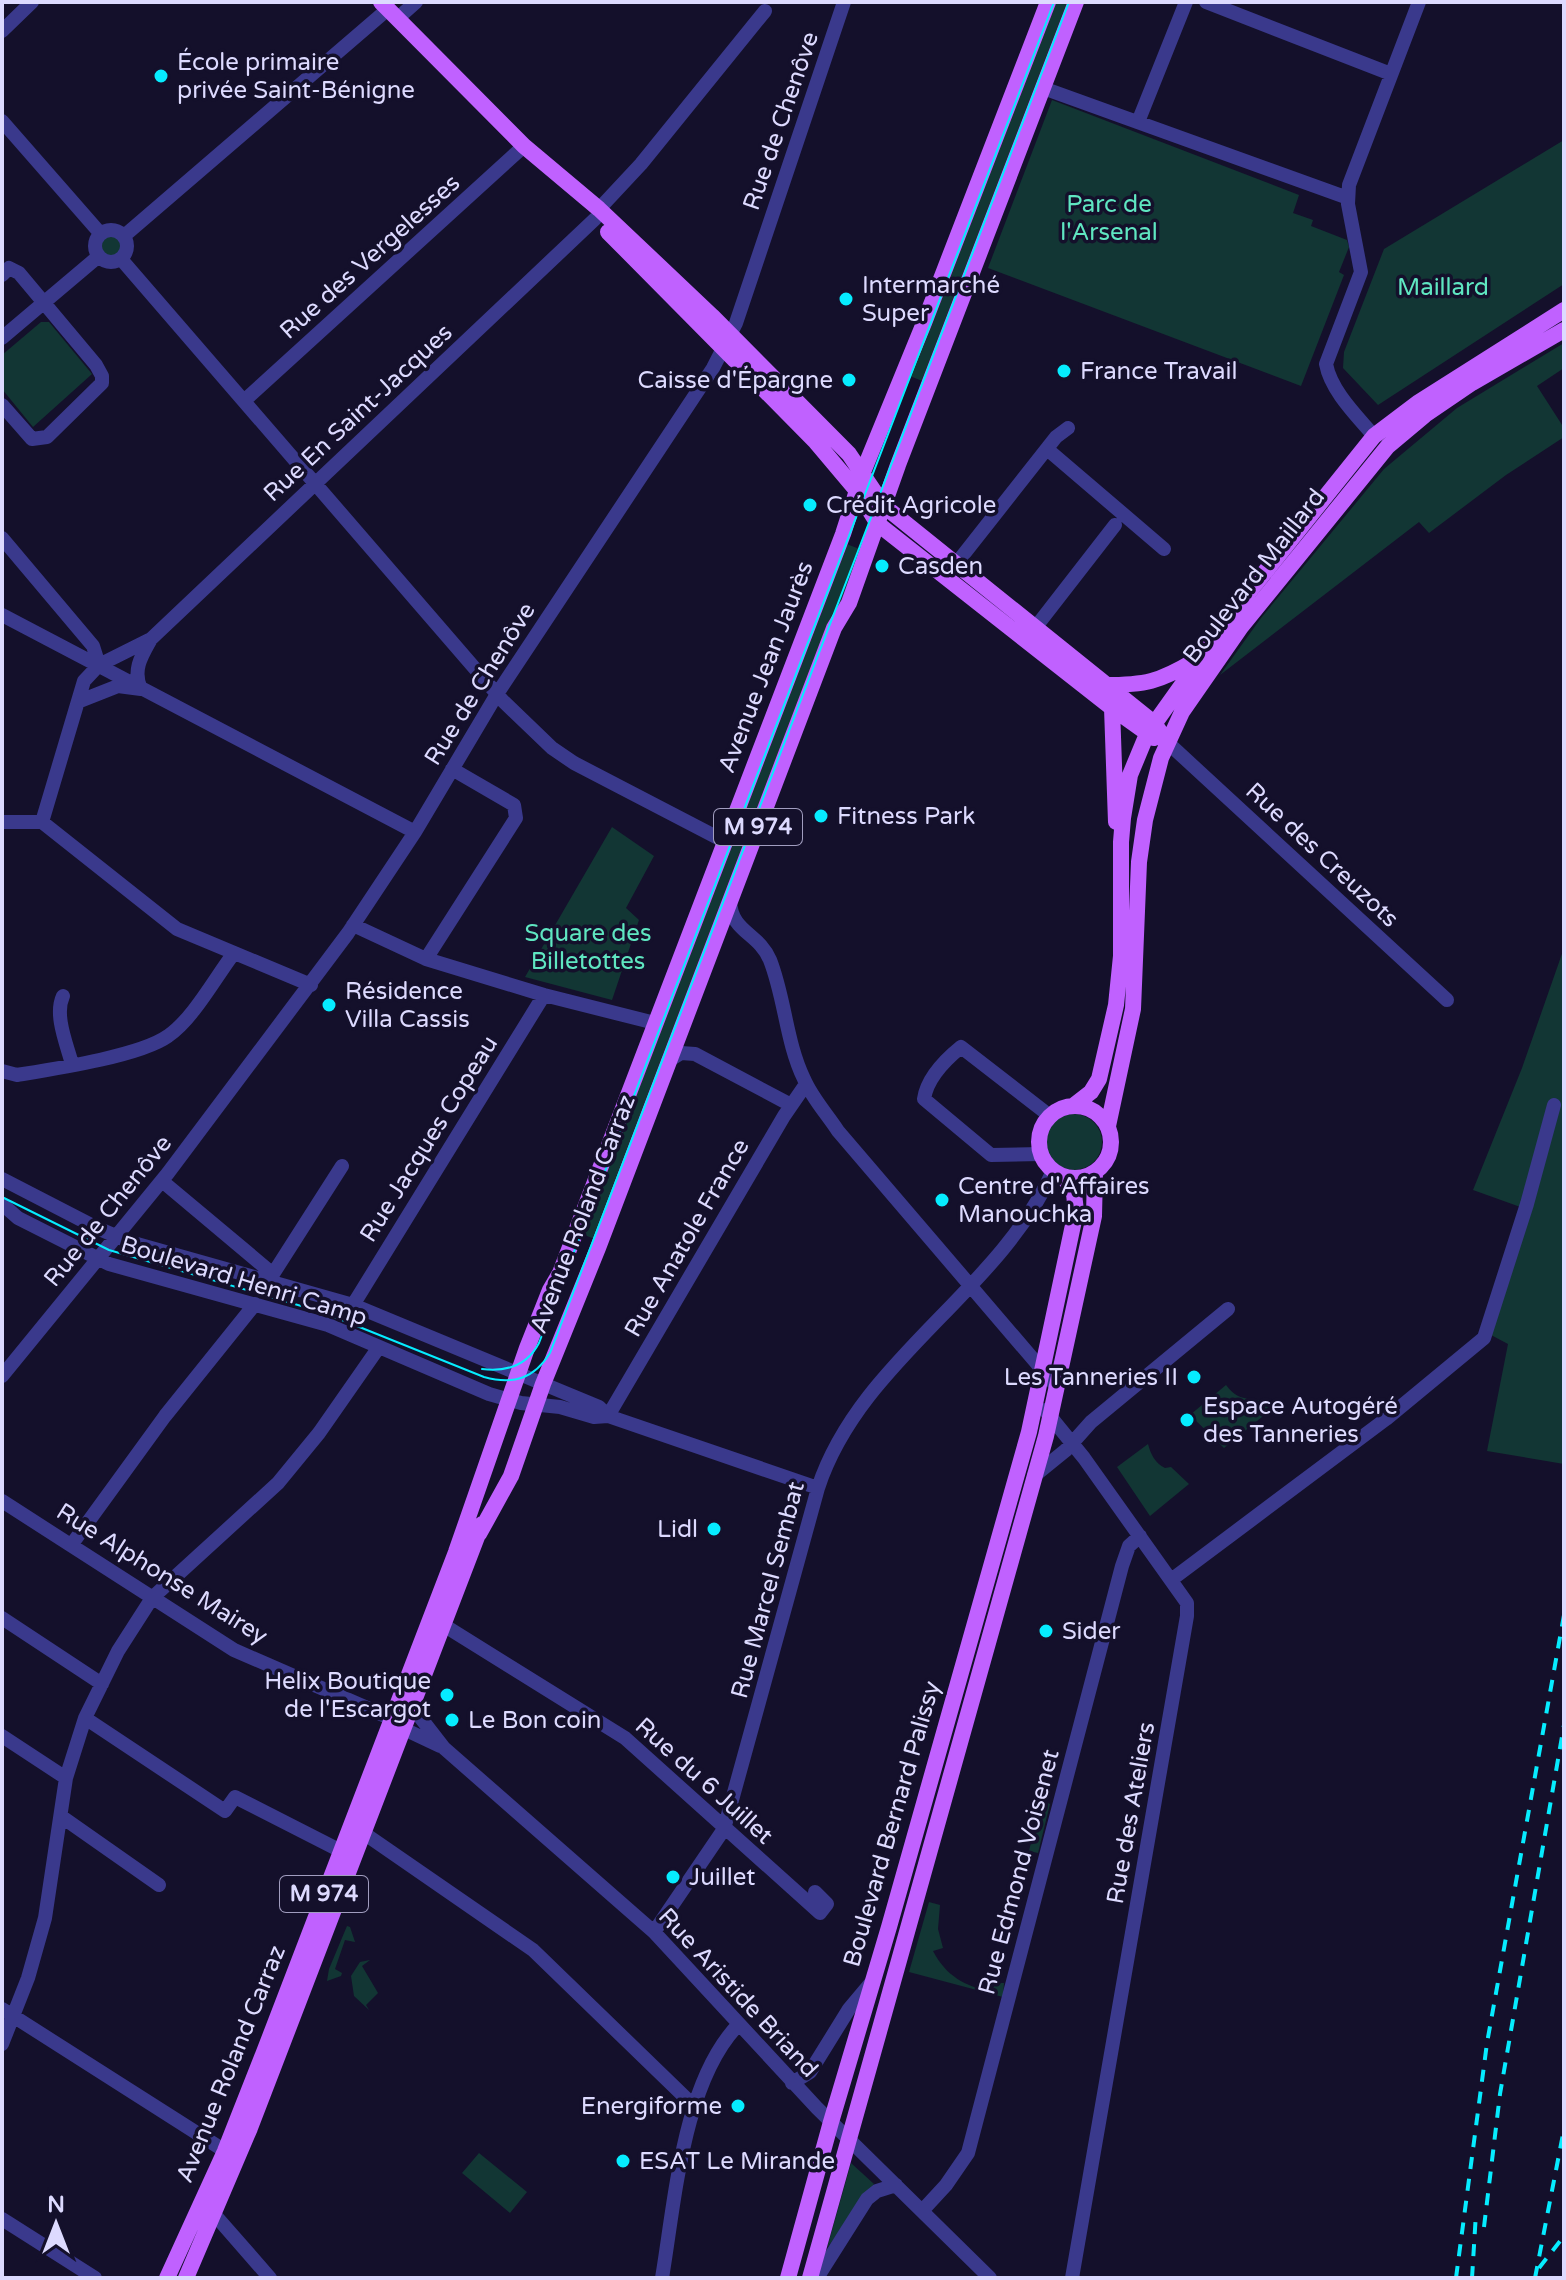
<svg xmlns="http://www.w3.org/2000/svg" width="1566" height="2280" font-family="'Varela Round',sans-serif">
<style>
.green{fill:#123634}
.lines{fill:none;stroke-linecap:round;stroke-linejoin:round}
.minor{stroke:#3a398c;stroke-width:14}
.major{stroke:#c061ff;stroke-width:16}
.tram{stroke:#06ecff;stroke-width:2}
.rail{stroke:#06ecff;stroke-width:4;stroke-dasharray:12 10;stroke-linecap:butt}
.poi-dot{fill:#06ecff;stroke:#14102b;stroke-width:3}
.labels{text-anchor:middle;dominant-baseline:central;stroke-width:7;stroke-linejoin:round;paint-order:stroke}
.shield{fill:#14102b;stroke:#a19dbf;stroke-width:2}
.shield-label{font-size:22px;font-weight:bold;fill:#dddaff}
.poi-label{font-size:24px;fill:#dddaff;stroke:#14102b;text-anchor:start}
.street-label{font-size:24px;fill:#dddaff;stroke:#14102b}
.park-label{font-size:24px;fill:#5fe6c1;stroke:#14102b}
</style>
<rect width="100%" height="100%" fill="#14102b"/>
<path class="green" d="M1051 2H1071L925 382 907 375Z
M1052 100 1299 195 1293 213 1313 220 1311 226 1347 240 1349 247 1339 272 1344 275 1301 386 988 268Z
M1564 140V284L1378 405 1343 368 1344 352 1384 249Z
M98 246a13 13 0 1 1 26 0a13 13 0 1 1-26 0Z
M41 322H49L92 374 33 427 2 389V355Z
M1564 343V368L1537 386 1564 428V437L1506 475 1429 533 1419 522 1220 675 1261 618 1384 469 1457 408Z
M844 543 862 550 595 1239 579 1233Z
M612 827 654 856 626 908 639 920 612 1000 525 977Z
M1564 948V1464L1487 1451 1508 1344 1491 1335 1529 1210 1473 1190 1522 1068Z
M1046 1142a28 28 0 1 1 56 0a28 28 0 1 1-56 0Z
M1226 1385C1243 1408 1254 1391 1273 1408L1224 1448 1190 1415Z
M1148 1444C1151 1455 1155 1463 1165 1468L1171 1467 1189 1484 1150 1516 1117 1467Z
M1041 1800 1050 1804 1038 1853 1029 1851Z
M929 1902 940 1905 938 1929 943 1948 933 1951C946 1976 965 1986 991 1992L996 1983H1004L1003 1997 909 1972Z
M347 1926 350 1927 355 1942 345 1940 335 1969 342 1973 341 1976 327 1981 329 1969Z
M370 1960 362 1966 378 1993 366 2005 369 2010 354 1996 351 1976 360 1962Z
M479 2153 527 2192 510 2213 462 2173Z
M851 2163 874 2184 827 2248Z"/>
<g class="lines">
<path class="minor" d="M1206 2 1391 74
M398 18 416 2
M2 31 32 2
M1043 88 1348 198
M2 121 100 233
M1138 122 1186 2
M599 209 641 164 765 11
M95 246a16 16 0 1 1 32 0a16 16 0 1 1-32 0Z
M124 236 388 9
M121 259 503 701 552 748 574 763 724 841
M2 275 9 268 19 273 96 365 102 376V383L47 437 32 439 2 405
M2 338 99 256
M245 400 524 146
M1374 436C1357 416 1331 391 1326 364L1361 272 1348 204 1349 185 1419 2
M1047 449 1164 549
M2 538 93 646 99 665
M956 564 1056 437 1068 428
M2 615 415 832
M1035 628 1115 525
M80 701 118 686 141 689C132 670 142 655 151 639
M1167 742 1447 1000
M2 822H42
M42 822 84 681 99 665 151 639 595 219
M42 822 177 929 311 985
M730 901C731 932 759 933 770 960 785 998 786 1042 804 1079 812 1098 827 1114 838 1131L1057 1387
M353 925 426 959 544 995 655 1023
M426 959 516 818 514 805 452 769
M63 996C54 1015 67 1045 72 1064
M668 1061 681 1053 695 1054 791 1105
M2 1071 17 1075C54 1069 140 1056 168 1036 193 1019 215 978 234 953
M1041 1154 991 1155 924 1099C927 1078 945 1060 961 1047L1050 1116
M2 1179 97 1228 130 1242 353 1305 599 1407 608 1416
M162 1181 273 1274
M2 1204 18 1218 109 1264 328 1325 489 1394 521 1403 560 1407 594 1417 608 1416 818 1488
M271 1281 273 1274 342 1166
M353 1305 544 995
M2 1376 168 1173 348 933 415 832 497 694 713 368 736 323 844 2
M1045 1410 1084 1458 1187 1603V1616L1072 2278
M608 1416 784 1116 806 1084
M1034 1476 1066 1450 1091 1422 1228 1309
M2 1501 234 1650 390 1718
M72 1544 165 1416 255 1304
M1171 1580 1386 1419 1484 1338 1527 1204 1554 1105
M2 1618 102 1684
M445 1626 625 1738 820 1913 827 1904 815 1892
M413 1708 444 1748 654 1932 817 2108 990 2278
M85 1718 225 1811 235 1797 341 1851
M404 1729 440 1746
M2 1736 66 1778
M62 1817 159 1885
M365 1834 533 1950 693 2105
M654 1932 724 1829 818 1488C860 1360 998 1293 1053 1171
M2 2009 225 2151
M2 2044 28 1978 45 1918 66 1778 85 1718 118 1651 152 1598 278 1483 319 1433 379 1347
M792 2083 810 2072 849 2009 870 1984
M922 2211 946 2185 968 2153 1122 1566 1129 1546 1140 1536
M214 2214 270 2278
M2 2219 95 2278
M662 2278C675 2201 683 2081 739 2024
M817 2278 867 2199 877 2191 896 2185"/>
<path class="major" d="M381 2 524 146 599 209 712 316 849 454 884 506 1154 723 1167 742
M608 232 815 441 858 492 878 524 1112 708 1154 738
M1105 685C1145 685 1159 682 1194 661
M1112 708 1116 822
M1073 1106 1091 1092 1099 1079 1116 1005 1121 956V842L1123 818 1130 775 1147 734 1244 598 1374 436 1419 402 1564 310
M1039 1142a36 36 0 1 1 72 0a36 36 0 1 1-72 0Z
M1108 1126 1133 1009 1139 862 1145 820 1161 758 1182 712 1241 627 1388 446 1425 415 1472 383 1564 330
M479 1534 511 1476 543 1384 598 1248 834 628 849 603 898 465 1076 2
M167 2278 225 2151 266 2047 456 1552 527 1348 550 1290 560 1273 843 534 863 472 924 323 1048 2
M186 2278 250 2128 482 1524
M788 2278 831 2122 889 1927 1029 1432 1076 1211 1074 1194 1064 1177
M810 2278 1046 1436 1094 1216 1095 1172"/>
<path class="tram" d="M2 1197 109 1250 322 1312 484 1377C513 1385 534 1379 550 1353L1069 2
M482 1369C507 1372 527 1366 539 1343L1054 2"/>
<path class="rail" d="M1484 2227 1500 2094 1564 1725
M1539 2268 1564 2236
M1456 2278 1487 2043 1564 1615
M1472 2278 1476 2213
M1535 2278 1564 2129"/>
</g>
<g class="poi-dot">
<circle cx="161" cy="76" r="8"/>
<circle cx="846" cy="299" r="8"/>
<circle cx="1064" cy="371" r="8"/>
<circle cx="849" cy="380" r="8"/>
<circle cx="810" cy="505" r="8"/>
<circle cx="882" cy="566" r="8"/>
<circle cx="821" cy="816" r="8"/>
<circle cx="329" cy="1005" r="8"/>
<circle cx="942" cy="1200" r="8"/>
<circle cx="1194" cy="1377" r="8"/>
<circle cx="1187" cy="1420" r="8"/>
<circle cx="714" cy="1529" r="8"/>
<circle cx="1046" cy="1631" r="8"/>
<circle cx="447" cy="1695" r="8"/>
<circle cx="452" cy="1720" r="8"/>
<circle cx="673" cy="1877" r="8"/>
<circle cx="738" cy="2106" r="8"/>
<circle cx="623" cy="2161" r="8"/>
</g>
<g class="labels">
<g class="shield">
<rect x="714" y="809" width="88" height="36" rx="6"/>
<rect x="280" y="1876" width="88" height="36" rx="6"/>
</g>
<g class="shield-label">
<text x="758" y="827">M 974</text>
<text x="324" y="1894">M 974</text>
</g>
<g class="poi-label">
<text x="177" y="62">École primaire<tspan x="177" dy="28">privée Saint-Bénigne</tspan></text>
<text x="862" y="285">Intermarché<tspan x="862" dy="28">Super</tspan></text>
<text x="1080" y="371">France Travail</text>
<text x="833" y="380" text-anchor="end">Caisse d'Épargne</text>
<text x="826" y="505">Crédit Agricole</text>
<text x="898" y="566">Casden</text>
<text x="837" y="816">Fitness Park</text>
<text x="345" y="991">Résidence<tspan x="345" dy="28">Villa Cassis</tspan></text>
<text x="958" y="1186">Centre d'Affaires<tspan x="958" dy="28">Manouchka</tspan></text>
<text x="1178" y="1377" text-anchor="end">Les Tanneries II</text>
<text x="1203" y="1406">Espace Autogéré<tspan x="1203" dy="28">des Tanneries</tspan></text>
<text x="698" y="1529" text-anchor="end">Lidl</text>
<text x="1062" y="1631">Sider</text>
<text x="431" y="1681" text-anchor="end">Helix Boutique<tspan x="431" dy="28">de l'Escargot</tspan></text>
<text x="468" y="1720">Le Bon coin</text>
<text x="689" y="1877">Juillet</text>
<text x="722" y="2106" text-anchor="end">Energiforme</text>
<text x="639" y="2161">ESAT Le Mirande</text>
</g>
<g class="street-label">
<text transform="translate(781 121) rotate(-71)">Rue de Chenôve</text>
<text transform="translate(370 257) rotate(-42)">Rue des Vergelesses</text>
<text transform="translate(358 413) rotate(-43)">Rue En Saint-Jacques</text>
<text transform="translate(1254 576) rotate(-52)">Boulevard Maillard</text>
<text transform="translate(766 667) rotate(-69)">Avenue Jean Jaurès</text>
<text transform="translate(480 684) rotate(-58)">Rue de Chenôve</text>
<text transform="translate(1322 855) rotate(43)">Rue des Creuzots</text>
<text transform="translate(429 1139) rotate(-58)">Rue Jacques Copeau</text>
<text transform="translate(108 1211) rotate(-51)">Rue de Chenôve</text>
<text transform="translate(583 1214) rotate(-69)">Avenue Roland Carraz</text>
<text transform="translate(687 1238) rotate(-60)">Rue Anatole France</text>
<text transform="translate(244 1281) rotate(17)">Boulevard Henri Camp</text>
<text transform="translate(162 1574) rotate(32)">Rue Alphonse Mairey</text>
<text transform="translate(768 1590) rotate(-75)">Rue Marcel Sembat</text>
<text transform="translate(704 1781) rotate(42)">Rue du 6 Juillet</text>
<text transform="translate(1131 1813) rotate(-80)">Rue des Ateliers</text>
<text transform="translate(892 1824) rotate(-74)">Boulevard Bernard Palissy</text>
<text transform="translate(1019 1872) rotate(-75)">Rue Edmond Voisenet</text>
<text transform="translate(738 1993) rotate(47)">Rue Aristide Briand</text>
<text transform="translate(231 2064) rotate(-68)">Avenue Roland Carraz</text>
</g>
<g class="park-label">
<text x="1109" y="204">Parc de<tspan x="1109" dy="28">l'Arsenal</tspan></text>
<text x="1443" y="287">Maillard</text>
<text x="588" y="933">Square des<tspan x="588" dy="28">Billetottes</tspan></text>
</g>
</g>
<rect width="1566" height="2280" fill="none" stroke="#dddaff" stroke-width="8"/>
<g transform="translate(56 2224)" stroke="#14102b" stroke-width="6" paint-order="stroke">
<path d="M0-6L14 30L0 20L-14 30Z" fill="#dddaff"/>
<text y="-12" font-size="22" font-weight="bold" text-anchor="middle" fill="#dddaff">N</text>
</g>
</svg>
